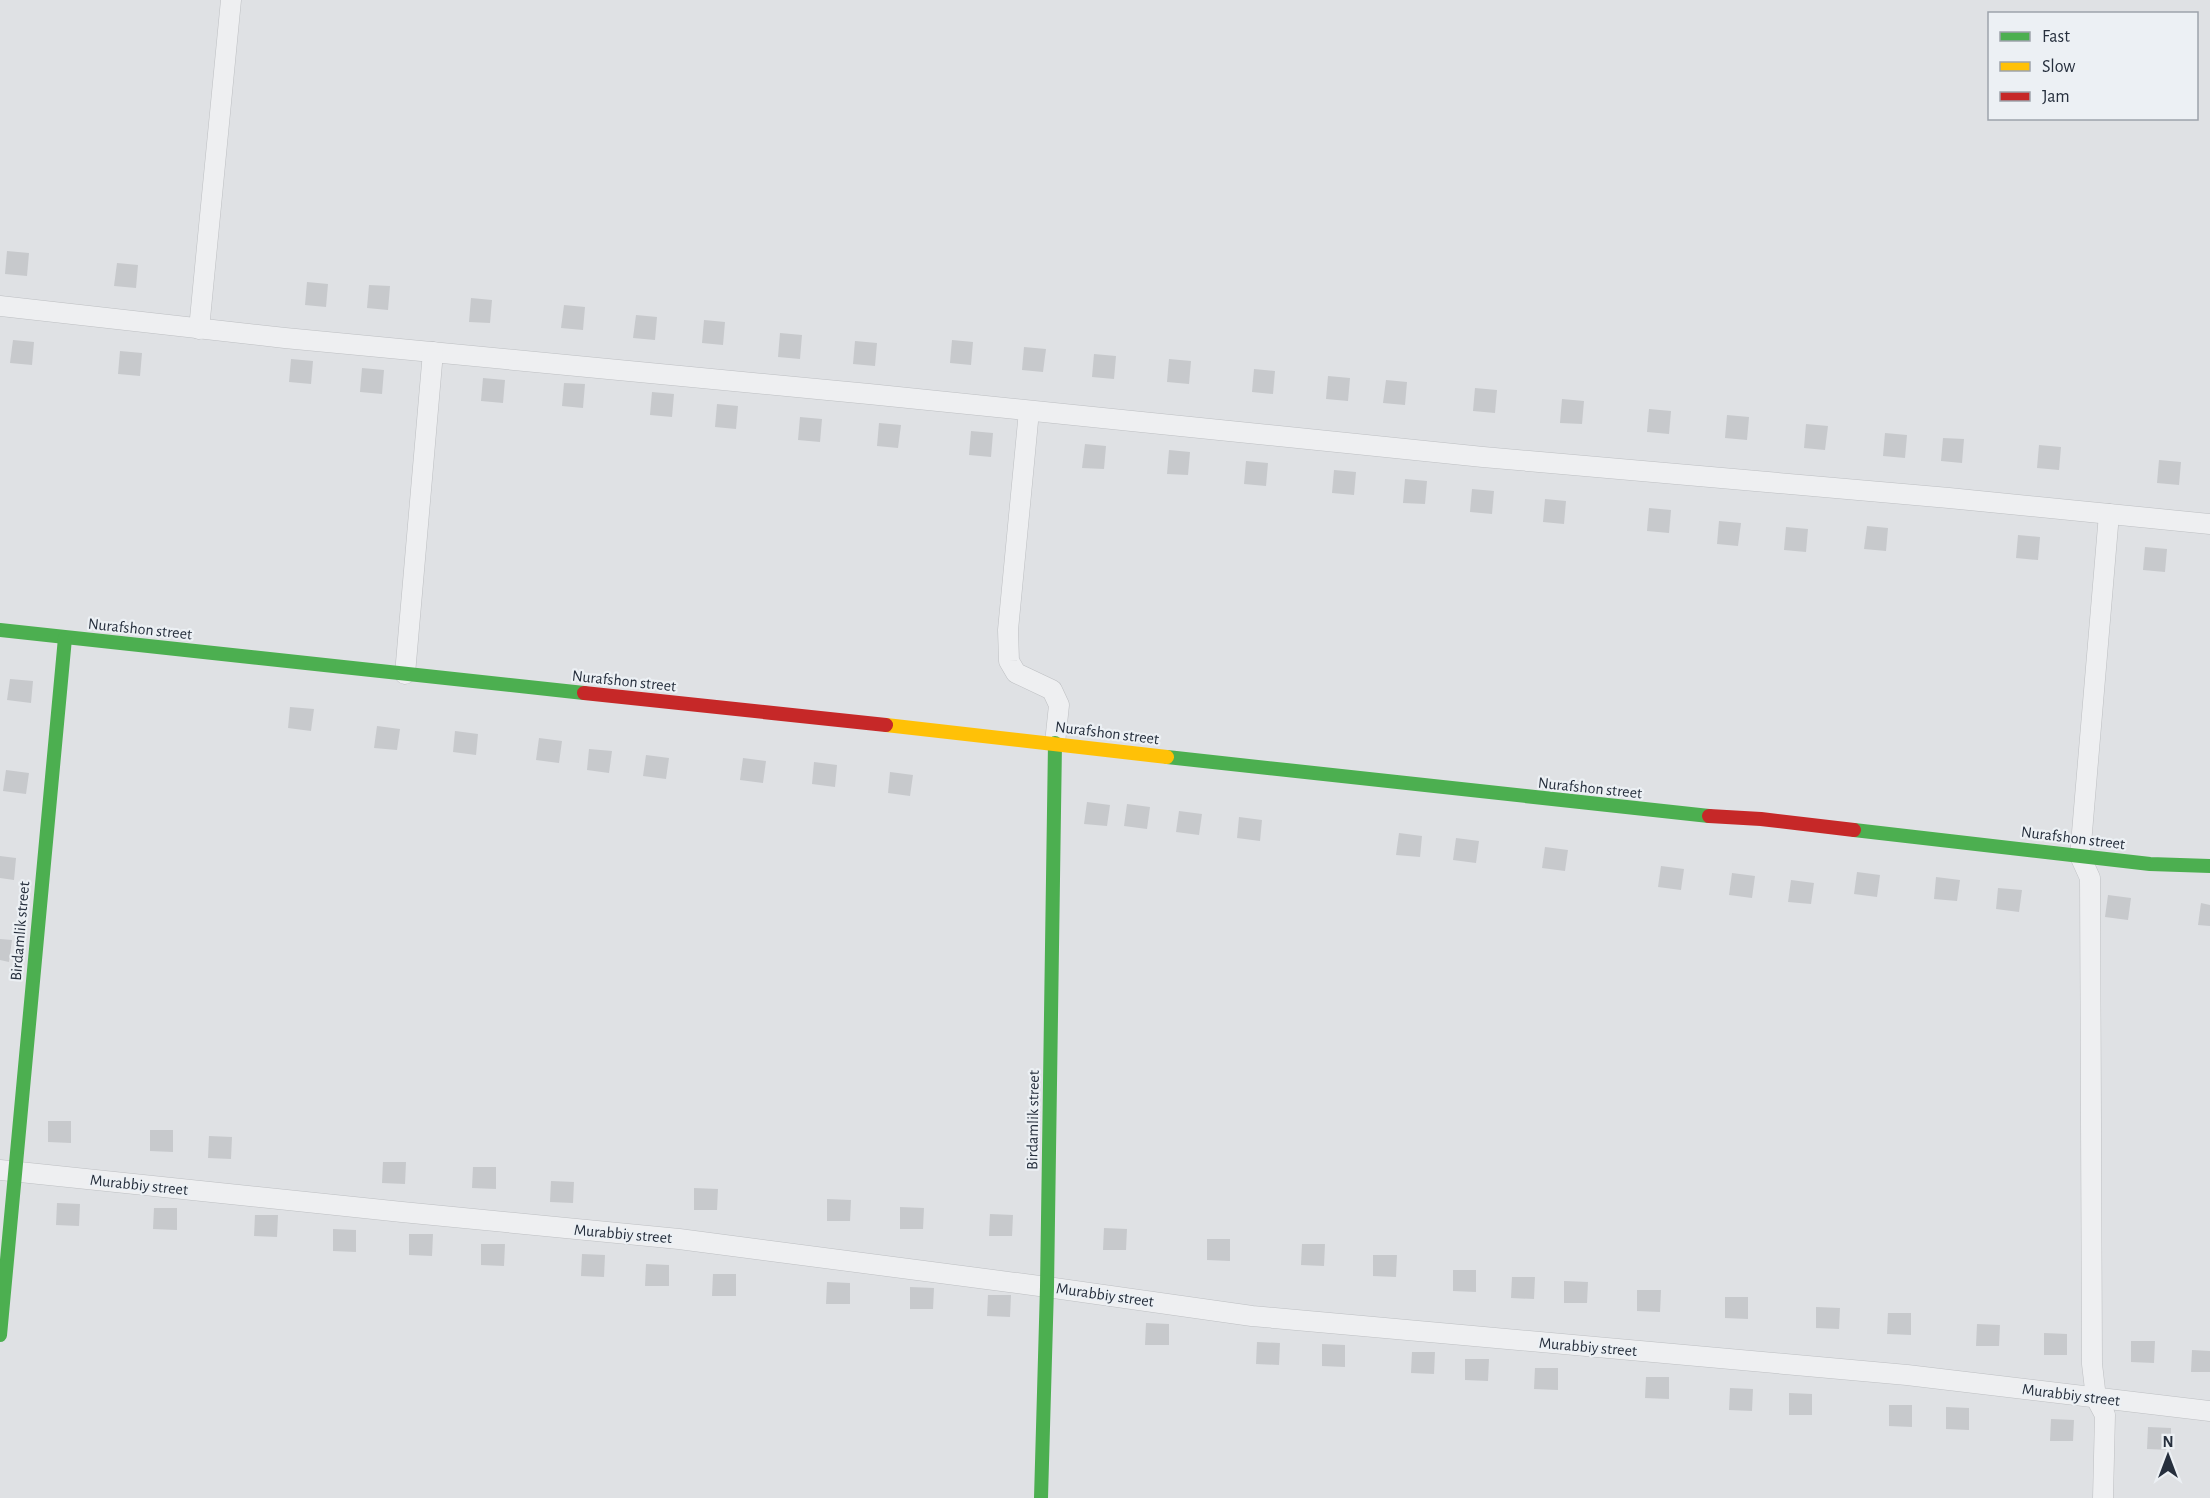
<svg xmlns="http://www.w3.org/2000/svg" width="2210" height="1498" viewBox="0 0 2210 1498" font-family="'Alegreya Sans',sans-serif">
<rect width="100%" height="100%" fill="#dfe1e4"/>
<g fill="#c7c9cc">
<polygon points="7,251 29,253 27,276 5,274"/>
<polygon points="117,263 138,265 136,288 114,286"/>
<polygon points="307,282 328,284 326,307 305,305"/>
<polygon points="369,285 390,286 388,310 367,308"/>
<polygon points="471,298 492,300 490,323 469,322"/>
<polygon points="564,305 585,307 583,330 561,328"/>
<polygon points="636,315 657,317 655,340 633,338"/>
<polygon points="704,320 725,322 723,345 702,343"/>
<polygon points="780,333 802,335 800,359 778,357"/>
<polygon points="13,340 34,342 32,365 10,363"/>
<polygon points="952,340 973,342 971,365 950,363"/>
<polygon points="855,341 877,343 875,366 853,364"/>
<polygon points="1024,347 1046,349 1043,372 1022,370"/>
<polygon points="120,351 142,353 140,376 118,374"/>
<polygon points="1094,354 1116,356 1114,379 1092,377"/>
<polygon points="291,359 313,361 311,384 289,382"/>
<polygon points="1169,359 1191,361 1189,384 1167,382"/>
<polygon points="362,368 384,370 382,394 360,392"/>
<polygon points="1254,369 1275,371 1273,394 1252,392"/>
<polygon points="1328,376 1350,378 1348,401 1326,399"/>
<polygon points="483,378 505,380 503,403 481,401"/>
<polygon points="1386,380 1407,382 1405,405 1383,403"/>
<polygon points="564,383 585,384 583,408 562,406"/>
<polygon points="1475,388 1497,390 1495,413 1473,411"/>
<polygon points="652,392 674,394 672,417 650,415"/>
<polygon points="1562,399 1584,401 1582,424 1560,423"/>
<polygon points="717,404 738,406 736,429 715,427"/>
<polygon points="1649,409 1671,411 1669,434 1647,432"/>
<polygon points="1727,415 1749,417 1747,440 1725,438"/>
<polygon points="800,417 822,419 820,442 798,440"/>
<polygon points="879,423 901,425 898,448 877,446"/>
<polygon points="1806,424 1828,426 1825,450 1804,448"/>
<polygon points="971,431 993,433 991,457 969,455"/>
<polygon points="1885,433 1907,435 1905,458 1883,456"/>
<polygon points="1943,438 1964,439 1962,463 1941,461"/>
<polygon points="1085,444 1106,446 1104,469 1082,468"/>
<polygon points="2039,445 2061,447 2059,470 2037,468"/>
<polygon points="1169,450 1190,452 1188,475 1167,474"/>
<polygon points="2159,460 2181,462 2179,485 2157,483"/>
<polygon points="1246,461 1268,463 1266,486 1244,484"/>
<polygon points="1334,470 1356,472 1354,495 1332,493"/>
<polygon points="1405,479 1427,481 1425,504 1403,503"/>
<polygon points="1472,489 1494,491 1492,514 1470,512"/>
<polygon points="1545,499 1566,501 1564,524 1543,522"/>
<polygon points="1649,508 1671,510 1669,533 1647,531"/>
<polygon points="1719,521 1741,523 1738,546 1717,544"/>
<polygon points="1867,526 1888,528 1886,551 1864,549"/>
<polygon points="1786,527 1808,529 1806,552 1784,550"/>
<polygon points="2018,535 2040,537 2038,560 2016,558"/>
<polygon points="2145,547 2167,549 2165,572 2143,570"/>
<polygon points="10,679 33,681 31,703 7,700"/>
<polygon points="290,707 314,709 311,731 288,728"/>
<polygon points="377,726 400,729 397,750 374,748"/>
<polygon points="455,731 478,734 476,755 453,752"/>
<polygon points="539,738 562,741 559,763 536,760"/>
<polygon points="589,749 612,751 609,773 587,770"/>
<polygon points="646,755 669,758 666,779 643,776"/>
<polygon points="743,758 766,761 763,783 740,780"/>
<polygon points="814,762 837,765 835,787 812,784"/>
<polygon points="6,770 29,773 26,794 3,791"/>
<polygon points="890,772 913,775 910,796 888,793"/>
<polygon points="1087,802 1110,805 1107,826 1084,824"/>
<polygon points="1127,804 1150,807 1147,829 1124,826"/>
<polygon points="1179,811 1202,814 1199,835 1176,832"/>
<polygon points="1239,817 1262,820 1260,841 1237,838"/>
<polygon points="1399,833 1422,836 1420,857 1396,855"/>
<polygon points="1456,838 1479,841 1476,863 1453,860"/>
<polygon points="1545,847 1568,850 1565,871 1542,868"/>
<polygon points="0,856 16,858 14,880 0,878"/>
<polygon points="1661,866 1684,869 1681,890 1658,887"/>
<polygon points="1857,872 1880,875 1877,897 1854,894"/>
<polygon points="1732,873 1755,876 1752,898 1729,895"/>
<polygon points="1936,877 1960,880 1957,901 1934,899"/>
<polygon points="1791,880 1814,883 1811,904 1788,902"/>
<polygon points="1998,888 2022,890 2019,912 1996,909"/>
<polygon points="2108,895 2131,898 2128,920 2105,917"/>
<polygon points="2201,903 2210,905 2210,926 2198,925"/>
<polygon points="0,939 12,940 9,962 0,960"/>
<polygon points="48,1121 71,1121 71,1143 48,1142"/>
<polygon points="150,1130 173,1130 173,1152 150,1151"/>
<polygon points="209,1136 232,1137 231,1159 208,1158"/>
<polygon points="383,1162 406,1162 405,1184 382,1183"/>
<polygon points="473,1167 496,1167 496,1189 472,1188"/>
<polygon points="551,1181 574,1182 573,1203 550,1202"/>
<polygon points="694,1188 718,1189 717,1210 694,1210"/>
<polygon points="827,1199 851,1200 850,1221 827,1221"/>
<polygon points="57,1203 80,1204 79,1226 56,1225"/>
<polygon points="900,1207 924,1208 923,1229 900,1229"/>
<polygon points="154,1208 177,1208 177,1230 153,1229"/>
<polygon points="990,1214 1013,1215 1012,1236 989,1236"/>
<polygon points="255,1215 278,1215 277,1237 254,1236"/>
<polygon points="1104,1228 1127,1229 1126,1250 1103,1250"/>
<polygon points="333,1229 356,1230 356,1252 333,1251"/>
<polygon points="409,1234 433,1234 432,1256 409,1255"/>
<polygon points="1207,1239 1230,1239 1230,1261 1207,1260"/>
<polygon points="481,1244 505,1244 504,1266 481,1265"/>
<polygon points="1302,1244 1325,1244 1324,1266 1301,1265"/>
<polygon points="582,1254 605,1255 604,1277 581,1276"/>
<polygon points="1373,1255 1397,1255 1396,1277 1373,1276"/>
<polygon points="646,1264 669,1265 669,1286 645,1286"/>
<polygon points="1453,1270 1476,1270 1476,1292 1453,1291"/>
<polygon points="713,1274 736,1274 736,1296 712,1296"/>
<polygon points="1512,1277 1535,1277 1534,1299 1511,1298"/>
<polygon points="1564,1281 1588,1282 1587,1303 1564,1303"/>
<polygon points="827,1282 850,1283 850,1304 826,1304"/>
<polygon points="910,1287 934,1288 933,1309 910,1309"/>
<polygon points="1637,1290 1661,1290 1660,1312 1637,1311"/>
<polygon points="988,1295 1011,1295 1010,1317 987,1316"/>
<polygon points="1725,1297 1748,1297 1748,1319 1725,1318"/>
<polygon points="1816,1307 1840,1308 1839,1329 1816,1328"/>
<polygon points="1888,1313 1911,1313 1911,1335 1887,1334"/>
<polygon points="1146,1323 1169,1324 1169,1345 1145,1345"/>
<polygon points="1977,1324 2000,1325 1999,1346 1976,1346"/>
<polygon points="2044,1333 2067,1334 2067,1355 2044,1355"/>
<polygon points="2131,1341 2155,1341 2154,1363 2131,1362"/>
<polygon points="1257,1342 1280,1343 1279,1365 1256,1364"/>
<polygon points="1322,1344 1345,1345 1345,1367 1322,1366"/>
<polygon points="2192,1350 2210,1351 2210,1372 2191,1372"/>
<polygon points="1412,1352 1435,1352 1434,1374 1411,1373"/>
<polygon points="1465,1359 1489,1359 1488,1381 1465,1380"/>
<polygon points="1535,1368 1558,1368 1558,1390 1534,1389"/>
<polygon points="1646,1377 1669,1377 1669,1399 1645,1398"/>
<polygon points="1730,1388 1753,1389 1752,1411 1729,1410"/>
<polygon points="1789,1393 1812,1394 1812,1415 1789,1415"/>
<polygon points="1889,1405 1912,1405 1912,1427 1889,1426"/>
<polygon points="1946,1407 1969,1408 1969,1430 1946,1429"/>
<polygon points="2051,1419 2074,1420 2073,1441 2050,1441"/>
<polygon points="2148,1427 2171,1428 2171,1450 2147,1449"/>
</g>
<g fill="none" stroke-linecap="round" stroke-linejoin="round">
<defs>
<g id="street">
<polyline points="0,306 285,338 869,394 1483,457 1949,498 2210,524"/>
<polyline points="199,329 231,0"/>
<polyline points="1029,411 1008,630 1009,661 1016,673 1052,690 1059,705 1055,743"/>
<polyline points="405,674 433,352"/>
<polyline points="0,1170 402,1212 679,1239 1047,1287 1252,1316 1907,1375 2210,1411"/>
<polyline points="2103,1498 2105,1415 2096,1398 2092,1364 2090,878 2080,856 2109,514"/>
</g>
</defs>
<use href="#street" stroke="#bdbfc2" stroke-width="21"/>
<use href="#street" stroke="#eeeff1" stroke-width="20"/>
<g stroke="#4caf50" stroke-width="14">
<polyline points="0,630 584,693"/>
<polyline points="1167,757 1709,816"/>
<polyline points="1854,830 2150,864 2210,866"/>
<polyline points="0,1335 65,638"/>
<polyline points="1041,1498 1047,1287 1055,743"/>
</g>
<polyline stroke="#ffc107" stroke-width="14" points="886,725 1167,757"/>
<g stroke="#c62828" stroke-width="14">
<polyline points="584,693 886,725"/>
<polyline points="1709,816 1761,819 1854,830"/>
</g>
</g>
<g text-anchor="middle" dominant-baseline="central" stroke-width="4.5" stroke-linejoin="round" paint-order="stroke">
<g font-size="16" fill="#262f3d" stroke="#ecf0f4">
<text transform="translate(140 629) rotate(6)">Nurafshon street</text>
<text transform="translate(624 681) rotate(6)">Nurafshon street</text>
<text transform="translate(1107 733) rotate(7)">Nurafshon street</text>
<text transform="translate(1590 788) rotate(6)">Nurafshon street</text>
<text transform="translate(2073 838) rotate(7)">Nurafshon street</text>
<text transform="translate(20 931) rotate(-85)">Birdamlik street</text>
<text transform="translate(1033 1120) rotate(-89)">Birdamlik street</text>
<text transform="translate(139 1185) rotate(6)">Murabbiy street</text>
<text transform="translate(623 1234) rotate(5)">Murabbiy street</text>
<text transform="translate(1105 1295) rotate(8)">Murabbiy street</text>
<text transform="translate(1588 1347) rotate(5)">Murabbiy street</text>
<text transform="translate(2071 1395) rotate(7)">Murabbiy street</text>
</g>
</g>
<rect x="1988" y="12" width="210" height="108" fill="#ecf0f4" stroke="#9da3ab" stroke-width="1.5"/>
<rect x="2000" y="32" width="30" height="9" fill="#4caf50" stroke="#9da3ab" stroke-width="1.5"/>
<text x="2042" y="42" font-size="18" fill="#262f3d">Fast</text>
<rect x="2000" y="62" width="30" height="9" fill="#ffc107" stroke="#9da3ab" stroke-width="1.5"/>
<text x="2042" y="72" font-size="18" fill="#262f3d">Slow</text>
<rect x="2000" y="92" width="30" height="9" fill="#c62828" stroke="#9da3ab" stroke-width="1.5"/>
<text x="2042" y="102" font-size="18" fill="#262f3d">Jam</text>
<g transform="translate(2168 1456)" stroke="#ecf0f4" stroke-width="4.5" paint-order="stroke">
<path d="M0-4.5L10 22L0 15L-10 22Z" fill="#262f3d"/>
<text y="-9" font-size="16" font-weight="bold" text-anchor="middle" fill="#262f3d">N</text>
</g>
</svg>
